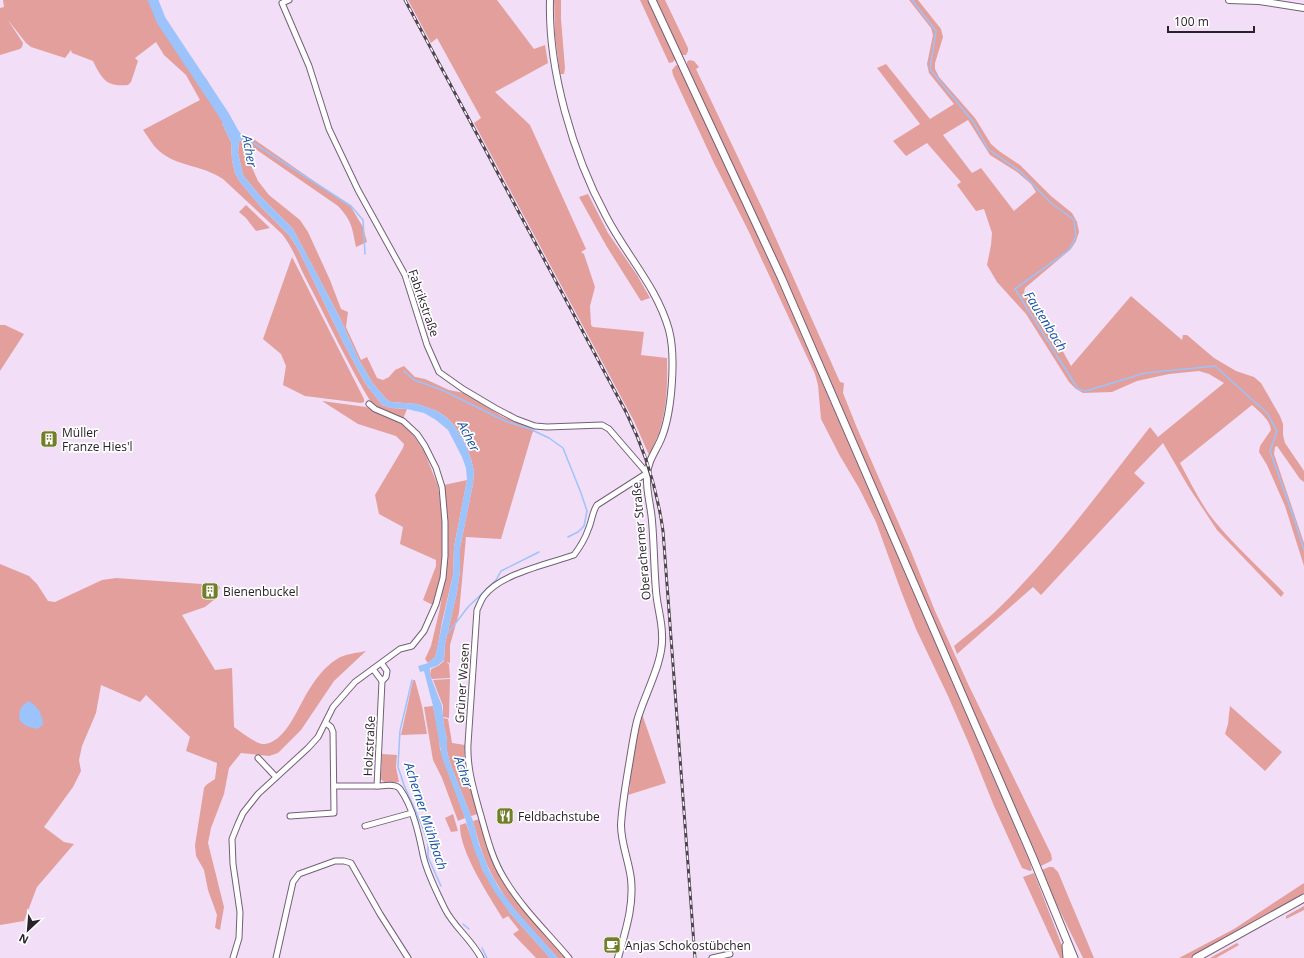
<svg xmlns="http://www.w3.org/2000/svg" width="1304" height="958" viewBox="0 0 1304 958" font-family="'Open Sans',sans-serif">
<rect width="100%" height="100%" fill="#f3def8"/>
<g fill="#e39f9b" fill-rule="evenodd">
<path d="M3,0H158L164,17L189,57L207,80L229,120L222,123L231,142L232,160L235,173L240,182L261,207L289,235L299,251L343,342L365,383L382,405L391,408L407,409L403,419L378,409L372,404C347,363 327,319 305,277C298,263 292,246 282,234L223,179C204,166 179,166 163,154C154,148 149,138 143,130L200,100L186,75L164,55L156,42L135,58L138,61L131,82L128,85C106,87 102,79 93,61L72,53L71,50L65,58L31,47L26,43L8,20L23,43L22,47L20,49L0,55V8L4,7Z"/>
<path d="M408,0H497L534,49L545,45L548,63L495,92L530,125L586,249L581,252L584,254L595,287L590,306L591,325L593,327L644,332L641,355L667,358C668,392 666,425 649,455L634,421L474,123L481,118L437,38L431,43Z"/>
<polygon points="554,0 561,0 561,19 565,68 564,74 560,74 555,35"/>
<polygon points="640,0 648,0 676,58 673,62 669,63"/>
<polygon points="656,0 665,0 688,48 688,51 686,55 682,55"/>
<path d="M909,0H918L941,29L943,37L935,63V69L939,77L975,118L991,144L999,151L1020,165L1051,196L1072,213L1077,222L1079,232L1076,241L1071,249L1025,288L1024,292L1051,330L1071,366L1131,296L1182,340L1183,335H1187L1214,358L1236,371L1254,377L1261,383L1280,416L1283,424V435L1285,443L1304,471V482L1300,479L1277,446L1275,447L1274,454L1304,543V566L1285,506L1267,465L1259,452L1260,446L1271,430C1270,420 1260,412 1252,405L1180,463C1189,480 1198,498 1209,514C1230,542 1259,567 1284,593L1281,597L1217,530L1188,486L1163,443L1134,473L1145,483L1041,595L1033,587L957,654L954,646C969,633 986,621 1000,607C1056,552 1102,488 1150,427L1158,437L1224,383L1209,374L1199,371L1169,374L1137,381L1112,392L1083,393L1076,389L1069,382L1026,314L997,282L987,265L991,245L992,233L984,209L976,211L957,185L961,182L927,143L906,156L893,141L920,124L877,68L886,64L930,119L954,104L929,73L927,64L933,35L931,28ZM968,120L990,155L1017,172L1031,184L1036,192L1014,211L981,168L972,173L943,135Z"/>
<polygon points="689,60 694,61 699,67 696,69 764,212 840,382 844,383 843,393 857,428 910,549 935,611 969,686 1051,854 1052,859 1051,861 1041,866 997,769 789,286 687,65 687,62"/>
<polygon points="676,65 679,66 781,287 1030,862 1032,870 1030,871 1022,868 994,806 969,744 948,696 916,629 901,591 876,522 859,488 840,456 821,419 818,385 815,374 748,230 714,163 673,75 672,70"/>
<path d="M244,137L255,140L351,207L363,227L367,242L356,247C352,227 352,221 338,206L251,146L245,148V152L258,181L269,195L300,220L308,232L330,280L341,309L348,312L346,327L361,360L367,357L377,378L383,380L389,377L395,370L404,366L415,377L425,379L449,390L464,393L503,417L526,425L534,430L532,434L501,539L466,537L459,613L450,645V663L446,662L449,664L450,678L432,679L430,675L431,669L438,666L444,661L445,644L457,592L460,571V548L473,484L474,471L471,459L465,443L454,425L446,417L437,411L417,404L391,402L386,399L372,382L358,358L340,318L293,229L261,197L243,175L238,153L239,142Z"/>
<polygon points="588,194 608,233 637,275 650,298 641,301 607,247 579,197"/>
<polygon points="246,205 270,228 256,231 246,218 239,212"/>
<polygon points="292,257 364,399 364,402 361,403 305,396 283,385 286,366 281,354 263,339"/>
<polygon points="0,325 5,325 24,334 0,371"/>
<polygon points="322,401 366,407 401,422 414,436 424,451 438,486 443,524 442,557 441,574 433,605 423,600 436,566 436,560 400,544 403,527 379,514 375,495 403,448 404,444 396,436 358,424"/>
<polygon points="467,480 454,547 453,575 442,622 437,650 435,657 428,663 425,659 431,646 440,608 446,567 448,526 444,485"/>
<path d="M0,564L29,576L37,584L48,601L55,602L102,580L116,578L216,585L220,587L215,599L205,607L182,615L215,670L232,668L234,727C241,732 257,745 265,744C285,742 298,708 307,693C314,681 324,667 337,659C344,654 357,653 366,651L334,681L301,730L278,753L269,756L241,753L229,768L224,794L211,828L208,843L224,907L220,930L215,928L217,915L208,890L204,870L196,856L195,845L204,788L206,785L215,779L217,763L186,751L190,737L146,695L140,702L101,685L96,713L82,746L79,760L81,771L73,787L44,827L64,842L74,844L37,887L24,921L0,925Z"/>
<polygon points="450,679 449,718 443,717 443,706 433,680"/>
<polygon points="413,680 415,680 422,706 427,734 401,735"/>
<polygon points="433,706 439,737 440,749 465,818 458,821 442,778 433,760 424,707"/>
<polygon points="1230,706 1282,752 1265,771 1225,734 1228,724"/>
<path d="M642,714L666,783L628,795C632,784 629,783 630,774C632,753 636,733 642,714Z"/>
<polygon points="443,718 448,719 452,743 465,745 464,765 478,814 471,816 450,763 447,751 447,739 444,726"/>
<path d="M382,754L397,755L396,767L399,782C393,782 384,785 381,779Z"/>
<polygon points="453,814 458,831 451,832 445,818"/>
<path d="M480,819L492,858L508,890L565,958H558C538,935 514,913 499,887C486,867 479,844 473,821Z"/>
<path d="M466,823L483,871L510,913L550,958H536L513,934L519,930L508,916L503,919C489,896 459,851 460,825Z"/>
<polygon points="1049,867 1053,867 1058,872 1094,958 1083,958 1055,901 1042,870"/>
<polygon points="1034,873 1064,951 1066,958 1060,958 1023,877"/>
<polygon points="1304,883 1304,895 1190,958 1179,958 1234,929"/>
<polygon points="1304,906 1304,910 1286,919 1286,916"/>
<polygon points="1237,943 1239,945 1216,958 1210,958"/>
</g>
<g fill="#9cc3fb">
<polygon points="229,120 244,137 239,142 238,153 243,175 261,197 293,229 340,318 358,358 372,382 386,399 391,402 417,404 437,411 446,417 454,425 465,443 471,459 474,471 473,484 460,548 460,571 457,592 445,644 444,660 437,666 430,668 430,675 442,706 444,726 447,739 447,751 450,763 473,821 479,844 489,870 499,888 513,907 558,958 550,958 510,913 494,891 483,871 474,849 465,818 442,758 433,706 424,671 420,672 418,666 428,663 435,657 453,575 454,547 467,480 466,468 462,457 448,430 436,420 424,413 407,409 391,408 382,405 365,383 343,342 299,251 289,235 261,207 240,182 235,173 232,160 231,142 222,123"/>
<path d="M29,701C39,708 42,713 43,725L37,729L26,726L20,721C18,711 20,706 29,701Z"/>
</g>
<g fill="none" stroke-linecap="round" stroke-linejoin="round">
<g stroke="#9cc3fb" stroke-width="1.5">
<polyline points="912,0 936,31 930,69 974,123 988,149 1021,172 1050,202 1074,220 1076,236 1069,250 1015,289 1078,389 1086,391 1145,373 1215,366 1267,413 1277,431 1270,451 1294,518 1304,550"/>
<polyline points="241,138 246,141 252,142 351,206 363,220 365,254"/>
<polyline points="404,371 414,380 442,390 507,422 528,428 549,438 563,448 581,493 587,511 584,526 578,532 568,537"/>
<polyline points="448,633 468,607 496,580 501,571 539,552"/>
<polyline points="412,680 400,731 398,767 404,785 423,828 428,843 428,857 441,886"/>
<polyline points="463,924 469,929"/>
<polyline points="482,948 487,958"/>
</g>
<polyline stroke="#9cc3fb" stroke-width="10" points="153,0 161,20 224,115 234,133"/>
<defs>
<g id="minor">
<path d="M289,0L282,3L309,66L329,129L358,190L405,275L427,345L439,372L463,389L495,408L516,419L535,426L547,427L602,425L609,429L647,473L597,505C592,512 592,522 588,530C585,539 580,547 574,555C548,564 500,574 484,596C481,600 479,606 477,610L468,744C467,767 473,787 479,809C486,833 491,857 504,878C521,907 547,932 569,958"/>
<path d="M382,664L387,671L386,677L382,681L377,786C384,786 396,783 400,789C413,807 419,835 423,855C426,870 438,895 445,909C454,927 472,940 481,958"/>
<polyline points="373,669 382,681"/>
<polyline points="258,758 276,777"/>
<polyline points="334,786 377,786"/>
<polyline points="290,816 334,813 333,732 331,727 326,723"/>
<polyline points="365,826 412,813"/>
<polyline points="233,958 239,938 240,912 233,864 232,839 238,824 243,813 258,794 308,748 318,737 333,707 355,682 400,649 412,646 424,631 436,604 443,578 445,556 445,522 442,487 436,468 425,446 417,434 403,421 375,409 369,404"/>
<polyline points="276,958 293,882 299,874 335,861 344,861 351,863 380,914 408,958"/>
<polyline points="712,958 730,954"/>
</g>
<g id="tertiary">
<path d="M550,0C548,70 573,155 606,216C626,255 657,287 669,330C676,357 672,413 661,439C656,451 647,462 647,476C646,491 651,506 652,521C654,544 654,567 656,591C657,606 662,620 662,635C664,662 644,695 637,721C633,738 631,754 628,771C625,789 622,807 621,825C621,844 629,861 631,879C634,907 625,932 618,958"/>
<polyline points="1229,0 1259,1 1304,8"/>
</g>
<g id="secondary">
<polyline points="652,0 781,277 1033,858 1074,958"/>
<polyline points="1066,946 1067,958"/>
<polyline points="1196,958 1304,898"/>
</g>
</defs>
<use href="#minor" stroke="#736077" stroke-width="7"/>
<use href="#tertiary" stroke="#736077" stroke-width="8"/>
<use href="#secondary" stroke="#736077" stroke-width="9"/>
<use href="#minor" stroke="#fff" stroke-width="5"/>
<use href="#tertiary" stroke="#fff" stroke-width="6"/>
<use href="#secondary" stroke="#fff" stroke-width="7"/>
<defs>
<path id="rail" d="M405,0L626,412C645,450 657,488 663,531L695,958"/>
</defs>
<use href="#rail" stroke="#4f4450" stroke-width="3"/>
<use href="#rail" stroke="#fff" stroke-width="1.5" stroke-dasharray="4.5" stroke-linecap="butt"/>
</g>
<defs>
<symbol id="building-square" viewBox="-11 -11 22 22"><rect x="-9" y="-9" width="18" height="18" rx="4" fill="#737e2a" stroke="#fff"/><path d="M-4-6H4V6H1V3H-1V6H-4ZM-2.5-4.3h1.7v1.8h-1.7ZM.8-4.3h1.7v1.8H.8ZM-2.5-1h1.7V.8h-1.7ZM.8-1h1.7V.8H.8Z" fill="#fff"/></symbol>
<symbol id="restaurant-square" viewBox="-11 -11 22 22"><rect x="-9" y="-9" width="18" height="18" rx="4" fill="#737e2a" stroke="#fff"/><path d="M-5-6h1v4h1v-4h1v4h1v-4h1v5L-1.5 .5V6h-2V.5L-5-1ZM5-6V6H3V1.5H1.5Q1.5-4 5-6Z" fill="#fff"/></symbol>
<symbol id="cafe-square" viewBox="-11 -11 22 22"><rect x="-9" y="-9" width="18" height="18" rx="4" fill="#737e2a" stroke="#fff"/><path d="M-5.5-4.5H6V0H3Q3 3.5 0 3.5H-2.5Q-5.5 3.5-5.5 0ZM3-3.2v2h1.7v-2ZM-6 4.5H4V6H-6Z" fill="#fff"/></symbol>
</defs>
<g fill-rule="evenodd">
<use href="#building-square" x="39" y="429" width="20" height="20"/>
<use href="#building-square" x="200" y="581" width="20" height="20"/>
<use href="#restaurant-square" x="495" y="806" width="20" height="20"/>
<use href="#cafe-square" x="602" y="935" width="20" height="20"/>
</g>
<g text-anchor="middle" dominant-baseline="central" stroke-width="3.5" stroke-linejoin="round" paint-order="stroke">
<g font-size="12" fill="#2a222b" stroke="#fff">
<text transform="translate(424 303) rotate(71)">Fabrikstraße</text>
<text transform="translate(641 541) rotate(-95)">Oberacherner Straße</text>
<text transform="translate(462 683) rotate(-86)">Grüner Wasen</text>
<text transform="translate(369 746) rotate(-87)">Holzstraße</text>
</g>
<g font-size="12" fill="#2a222b" stroke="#fff" text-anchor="start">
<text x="62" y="432">Müller<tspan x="62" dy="14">Franze Hies'l</tspan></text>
<text x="223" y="591">Bienenbuckel</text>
<text x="518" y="816">Feldbachstube</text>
<text x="625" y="945">Anjas Schokostübchen</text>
</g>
<g font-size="13" font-style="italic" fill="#1853a4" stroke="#fff">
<text transform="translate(250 151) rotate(80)">Acher</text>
<text transform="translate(1046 321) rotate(58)">Fautenbach</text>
<text transform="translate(469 436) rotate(63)">Acher</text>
<text transform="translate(464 772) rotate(71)">Acher</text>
<text transform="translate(426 816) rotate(72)">Acherner Mühlbach</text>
</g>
</g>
<g transform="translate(28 930) rotate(206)" stroke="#ffffff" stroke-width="3" paint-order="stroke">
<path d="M0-3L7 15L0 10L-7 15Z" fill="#2a222b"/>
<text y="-6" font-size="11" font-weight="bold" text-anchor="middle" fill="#2a222b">N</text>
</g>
<path d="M1168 26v6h86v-6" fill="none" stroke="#2a222b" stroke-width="2"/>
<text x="1174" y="26" font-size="12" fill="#2a222b" stroke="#ffffff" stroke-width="3" paint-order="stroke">100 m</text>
</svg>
